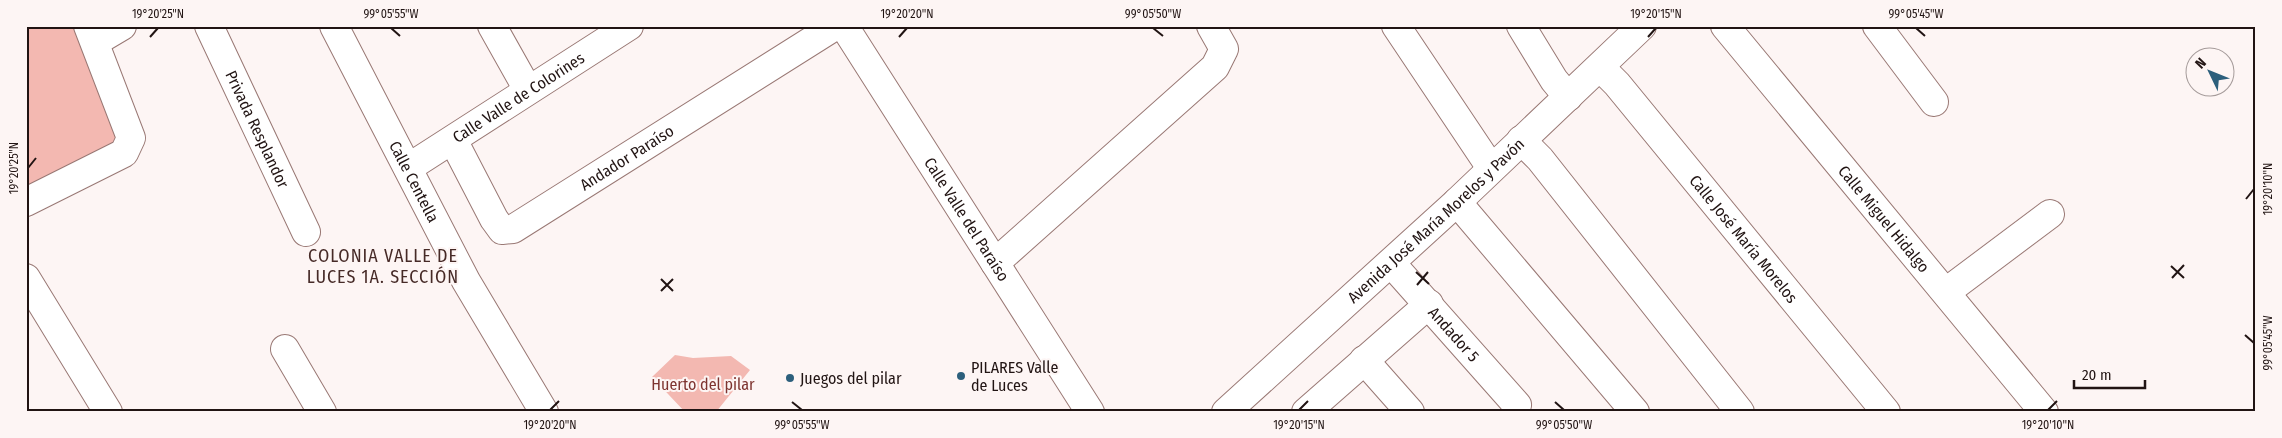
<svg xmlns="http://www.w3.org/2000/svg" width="2282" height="438" viewBox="0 0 2282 438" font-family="'Fira Sans Condensed',sans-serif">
<rect width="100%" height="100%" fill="#fdf5f4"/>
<g fill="#f3b8b1">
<polygon points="26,26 75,26 123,138 26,192"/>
<polygon points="675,355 693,358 731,356 750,370 716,412 685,412 652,377"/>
</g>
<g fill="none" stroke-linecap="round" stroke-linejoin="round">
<defs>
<g id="minor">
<path id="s1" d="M209,26L306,232"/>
<path id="s2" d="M334,26L466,281L544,412"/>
<polyline points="492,26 528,90"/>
<path id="s3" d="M844,26L1090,412"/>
<polyline points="1396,26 1491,168"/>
<polyline points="1521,26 1554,80 1568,97"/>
<path id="s4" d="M1725,26L2044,412"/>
<polyline points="1877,26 1934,102"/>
<polyline points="95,42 122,26"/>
<path id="s5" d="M1600,67L1617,84L1886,412"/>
<path id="s6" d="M453,140L494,219L502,230L513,229L835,26"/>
<polyline points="1521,140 1540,159 1740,412"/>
<path id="s7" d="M408,168L629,26"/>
<polyline points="26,202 124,153 131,138 88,26"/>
<polyline points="1457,202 1635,412"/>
<polyline points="995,263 1215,67 1224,49 1211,26"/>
<path id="s8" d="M1391,263L1517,405L1515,412"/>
<polyline points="26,278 108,412"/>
<polyline points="1946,292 2050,214"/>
<polyline points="285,349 322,412"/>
<polyline points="1364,360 1410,412"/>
<path id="s9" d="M1226,412L1457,202L1642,26"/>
<polyline points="1306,412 1429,304"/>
</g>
</defs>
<use href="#minor" stroke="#997874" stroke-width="30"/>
<use href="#minor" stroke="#fff" stroke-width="28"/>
</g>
<path fill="none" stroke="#211413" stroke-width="2" d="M391,28L400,36M1153,28L1163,36M1916,28L1925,36M150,37L158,28M899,37L907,28M1648,37L1656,28M28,168L36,158M2246,199L2254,189M2171,266L2184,278M1416,272L1429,284M2172,278L2184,265M661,279L673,291M1417,285L1428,272M661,291L673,279M2245,335L2254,343M792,402L802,410M1555,402L1564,410M550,410L559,401M1299,410L1308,401M2048,410L2057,401"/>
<g fill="#2c5f7c" stroke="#fdf5f4" stroke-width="2">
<circle cx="961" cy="376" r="5"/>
<circle cx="790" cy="378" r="5"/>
</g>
<g text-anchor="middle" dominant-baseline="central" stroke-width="4" stroke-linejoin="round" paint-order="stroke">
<g font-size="16" fill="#211413" stroke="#fdf5f4">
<text stroke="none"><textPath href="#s7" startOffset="131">Calle Valle de Colorines</textPath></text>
<text stroke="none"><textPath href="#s1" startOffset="114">Privada Resplandor</textPath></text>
<text stroke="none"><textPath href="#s6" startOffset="248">Andador Paraíso</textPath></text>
<text stroke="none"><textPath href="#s2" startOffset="175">Calle Centella</textPath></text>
<text stroke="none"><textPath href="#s3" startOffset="229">Calle Valle del Paraíso</textPath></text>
<text stroke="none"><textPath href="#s4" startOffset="250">Calle Miguel Hidalgo</textPath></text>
<text stroke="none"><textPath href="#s9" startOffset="284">Avenida José María Morelos y Pavón</textPath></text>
<text stroke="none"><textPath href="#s5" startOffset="224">Calle José María Morelos</textPath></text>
<text stroke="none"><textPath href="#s8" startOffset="95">Andador 5</textPath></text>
</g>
<g font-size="16" fill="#211413" stroke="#fdf5f4" text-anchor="start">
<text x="971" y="367">PILARES Valle<tspan x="971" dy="18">de Luces</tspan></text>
<text x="800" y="378">Juegos del pilar</text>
</g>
<g font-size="16" fill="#7e3430" stroke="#fdf5f4">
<text x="703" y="384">Huerto del pilar</text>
</g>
<g font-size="18" letter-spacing="1" fill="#462a27" stroke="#fdf5f4">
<text x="383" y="256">COLONIA VALLE DE<tspan x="383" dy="21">LUCES 1A. SECCIÓN</tspan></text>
</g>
</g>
<rect width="2282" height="438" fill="none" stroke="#fdf5f4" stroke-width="55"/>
<g transform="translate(2210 72) rotate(313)"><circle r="24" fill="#fdf5f4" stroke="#a59b9a"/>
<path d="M0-4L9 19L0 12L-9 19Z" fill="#2c5f7c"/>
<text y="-8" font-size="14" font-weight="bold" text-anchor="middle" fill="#211413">N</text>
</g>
<path d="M2074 380v8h71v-8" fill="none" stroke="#211413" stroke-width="2.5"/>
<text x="2082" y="380" font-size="15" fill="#211413" stroke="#fdf5f4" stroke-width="4" paint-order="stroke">20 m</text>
<rect x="28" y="28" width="2226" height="382" fill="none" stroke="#211413" stroke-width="2"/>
<g font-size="12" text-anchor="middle" fill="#211413">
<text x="158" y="18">19°20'25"N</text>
<text x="391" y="18">99°05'55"W</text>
<text x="907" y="18">19°20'20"N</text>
<text x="1153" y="18">99°05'50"W</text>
<text x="1656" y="18">19°20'15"N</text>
<text x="1916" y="18">99°05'45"W</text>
<text transform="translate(14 168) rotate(-90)" y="4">19°20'25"N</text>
<text transform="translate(2268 189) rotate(-90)" y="4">19°20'10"N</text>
<text transform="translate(2268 343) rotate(-90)" y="4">99°05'45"W</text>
<text x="550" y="429">19°20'20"N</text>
<text x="802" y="429">99°05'55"W</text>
<text x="1299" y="429">19°20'15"N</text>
<text x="1564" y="429">99°05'50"W</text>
<text x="2048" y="429">19°20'10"N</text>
</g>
</svg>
